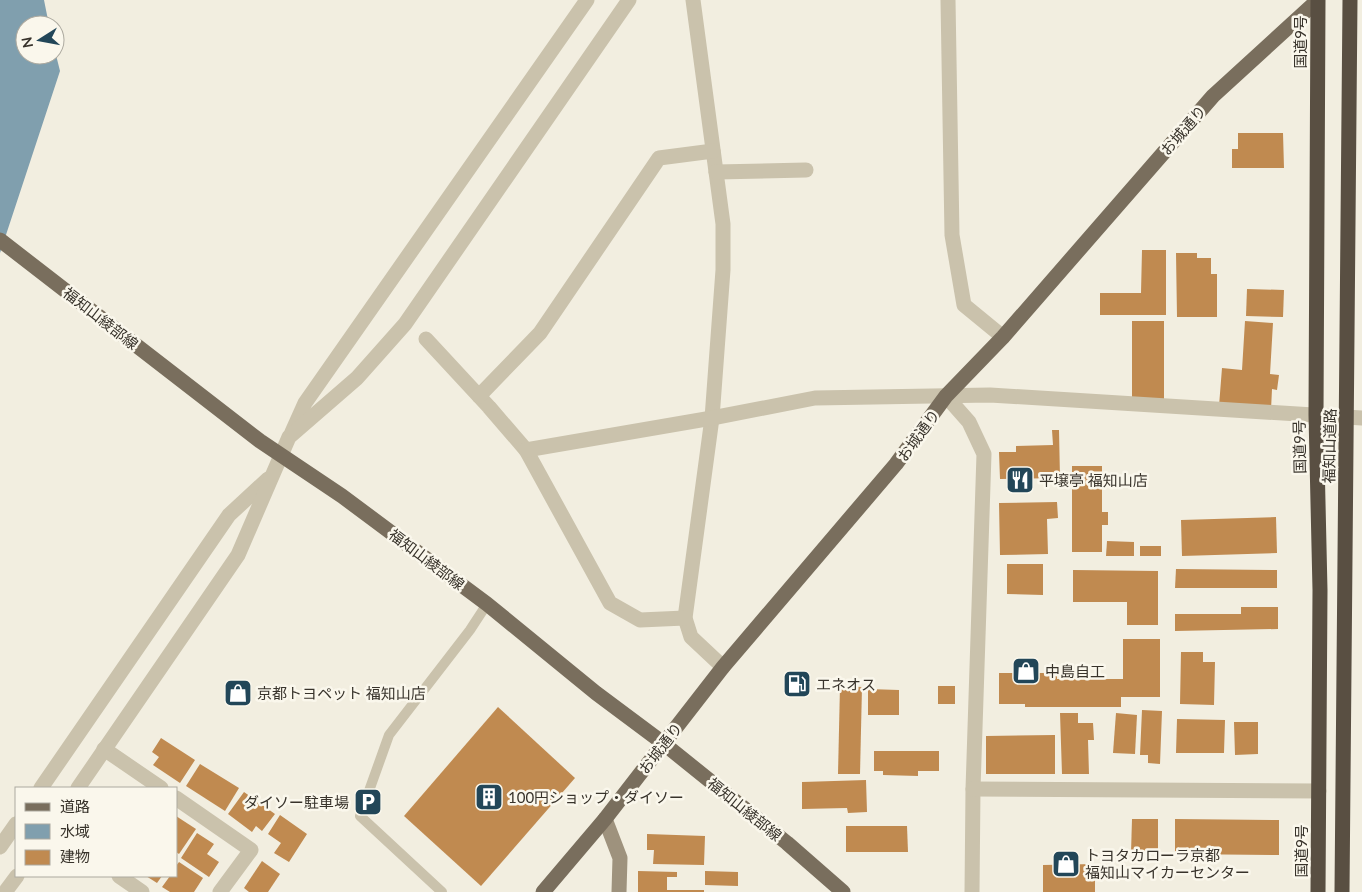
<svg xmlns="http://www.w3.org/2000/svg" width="1362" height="892" viewBox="0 0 1362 892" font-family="Lato,'Noto Sans JP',sans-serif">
<rect width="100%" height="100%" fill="#f2eee0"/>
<polygon fill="#809fae" points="0,0 44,0 49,25 25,25 25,55 55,55 55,51 60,71 0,253"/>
<g fill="#c08a50">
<polygon points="1238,133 1283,133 1284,168 1232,168 1232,149 1238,149"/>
<polygon points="1142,250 1166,250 1166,315 1100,315 1100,293 1141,293"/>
<polygon points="1176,253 1197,253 1197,258 1211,258 1211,274 1217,274 1217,317 1177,317"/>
<polygon points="1247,289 1284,290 1283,317 1246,316"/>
<rect x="1132" y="321" width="32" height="79"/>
<polygon points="1245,321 1273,323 1270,374 1279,375 1277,390 1272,389 1271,410 1219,406 1222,368 1242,370"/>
<polygon points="1052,430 1059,430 1060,478 1000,479 999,452 1016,452 1016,446 1053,445"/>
<polygon points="1072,466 1102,466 1102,512 1108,512 1108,525 1102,525 1102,552 1072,552"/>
<polygon points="1057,502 1058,518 1047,519 1048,554 1000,555 999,503"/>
<polygon points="1276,517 1277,553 1182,556 1181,520"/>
<polygon points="1107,541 1134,542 1134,556 1106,556"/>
<rect x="1140" y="546" width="21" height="10"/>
<polygon points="1007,564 1043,564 1043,595 1007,594"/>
<polygon points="1176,569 1277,570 1277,588 1175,588"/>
<polygon points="1073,570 1158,571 1158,625 1127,625 1127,602 1073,602"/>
<polygon points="1241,607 1278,607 1278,629 1175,631 1175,614 1241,614"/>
<polygon points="1123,639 1160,639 1160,697 1121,697 1121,707 1025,707 1025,704 999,704 999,673 1057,673 1057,679 1123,679"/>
<polygon points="1181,652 1203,652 1203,662 1215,662 1214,705 1180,704"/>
<polygon points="840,686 862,687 860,774 838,774"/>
<rect x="938" y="686" width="17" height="18"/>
<polygon points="868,689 899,690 899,715 868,715"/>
<polygon points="498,707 575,778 481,886 404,816"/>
<polygon points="1142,710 1162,711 1160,764 1148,763 1148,755 1140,755"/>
<polygon points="1060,713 1078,713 1078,723 1093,723 1094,740 1088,740 1089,774 1062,774"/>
<polygon points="1116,713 1137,715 1135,754 1113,753"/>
<polygon points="1177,719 1225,720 1224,753 1176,753"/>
<polygon points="1234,722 1258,722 1258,754 1235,755"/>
<polygon points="1055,735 1055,774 986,774 986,736"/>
<polygon points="161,738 195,760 180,783 153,765 159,757 152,752"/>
<polygon points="874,751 939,751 939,771 918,771 918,776 883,775 883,771 874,771"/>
<polygon points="200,764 239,788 225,811 186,786"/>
<polygon points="866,780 867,812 848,813 847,808 802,809 802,782"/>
<polygon points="244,792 275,814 262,831 256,826 252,832 228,814"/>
<polygon points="280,815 307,834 289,862 274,853 281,843 268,834"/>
<polygon points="176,816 196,829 179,854 176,852"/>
<polygon points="1132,819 1158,819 1158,853 1131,853"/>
<polygon points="1175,819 1279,820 1279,855 1175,854"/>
<polygon points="846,826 907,826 908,852 846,852"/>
<polygon points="197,833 214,844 207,854 219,862 209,877 181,858"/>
<polygon points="647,834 705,836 704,865 653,864 654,850 647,850"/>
<polygon points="262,861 280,874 268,892 249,892 244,888"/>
<polygon points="179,862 203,878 194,892 170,892 162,887 170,876 176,876 176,866"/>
<polygon points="1095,864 1095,892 1043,892 1043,865"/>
<polygon points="638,871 677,872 677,877 667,877 667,890 704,890 704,892 638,892"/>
<polygon points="705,871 738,872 738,886 705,885"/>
<polygon points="146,876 162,876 157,883"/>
</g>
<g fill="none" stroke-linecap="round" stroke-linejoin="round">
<polyline stroke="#cac2ac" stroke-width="10" points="442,892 360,816 389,735 470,630 487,604"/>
<g stroke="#cac2ac" stroke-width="15">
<polyline points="693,0 723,224 723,270 712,418 685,618 691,637 723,667"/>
<polyline points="948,0 952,235 964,305 1003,337"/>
<polyline points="716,172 806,170"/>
<polyline points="426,339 489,407 526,450 610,603 640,620 685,618"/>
<polyline points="479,396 540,333 659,158 713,151"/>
<polyline points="946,396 969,422 984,454 973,789 972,892"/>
<polyline points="292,432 305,403 587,0"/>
<polyline points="526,450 712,418 815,398 990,395 1362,418"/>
<polyline points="104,749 161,788"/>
<polyline points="41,788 229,515 268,479"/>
<polyline points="78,788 238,555 289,437 357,378 405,324 629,0"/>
<polyline points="973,789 1319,791"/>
<polyline points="176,798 251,850 220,892"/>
<polyline points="0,847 16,824"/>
<polyline points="119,876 142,892"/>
<polyline points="5,892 17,876"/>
</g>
<polyline stroke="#9e927d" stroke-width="15" points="605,819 620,858 619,892"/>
<g stroke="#796e5d" stroke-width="15">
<polyline points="0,240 260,441 342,496 487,604 596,693 663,743 787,843 843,892"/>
<polyline points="543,892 605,819 723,667 896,464 946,396 1003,337 1213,96 1317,1"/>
</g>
<polyline stroke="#594f42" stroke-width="15" points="1318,0 1316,415 1320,590 1318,892"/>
<polyline stroke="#594f42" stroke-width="15" points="1342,892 1350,0"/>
</g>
<defs>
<symbol id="restaurant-square" viewBox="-11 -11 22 22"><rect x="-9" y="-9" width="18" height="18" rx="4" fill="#224658" stroke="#faf7ec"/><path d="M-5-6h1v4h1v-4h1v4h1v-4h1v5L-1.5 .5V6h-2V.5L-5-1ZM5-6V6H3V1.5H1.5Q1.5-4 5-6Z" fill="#fff"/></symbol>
<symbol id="shop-square" viewBox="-11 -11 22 22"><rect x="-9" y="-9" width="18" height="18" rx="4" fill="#224658" stroke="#faf7ec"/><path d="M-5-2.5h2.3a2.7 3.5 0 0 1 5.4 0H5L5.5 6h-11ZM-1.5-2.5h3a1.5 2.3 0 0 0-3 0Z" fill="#fff"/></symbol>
<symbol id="fuel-square" viewBox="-11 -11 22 22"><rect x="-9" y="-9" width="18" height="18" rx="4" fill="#224658" stroke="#faf7ec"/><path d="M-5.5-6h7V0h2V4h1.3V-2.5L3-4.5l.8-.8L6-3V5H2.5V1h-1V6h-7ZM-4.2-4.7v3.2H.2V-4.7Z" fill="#fff"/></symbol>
<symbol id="building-square" viewBox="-11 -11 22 22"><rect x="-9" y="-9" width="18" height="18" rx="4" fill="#224658" stroke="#faf7ec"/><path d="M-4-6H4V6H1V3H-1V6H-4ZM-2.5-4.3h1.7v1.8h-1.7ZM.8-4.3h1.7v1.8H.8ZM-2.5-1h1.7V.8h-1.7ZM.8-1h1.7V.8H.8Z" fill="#fff"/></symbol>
<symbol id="parking-square" viewBox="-11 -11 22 22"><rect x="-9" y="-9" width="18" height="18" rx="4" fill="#224658" stroke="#faf7ec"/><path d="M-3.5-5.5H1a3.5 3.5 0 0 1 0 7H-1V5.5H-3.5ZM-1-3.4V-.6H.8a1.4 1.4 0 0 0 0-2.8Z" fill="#fff"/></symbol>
</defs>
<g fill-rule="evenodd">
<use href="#restaurant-square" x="1004" y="464" width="32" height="32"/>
<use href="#shop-square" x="1010" y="655" width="32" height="32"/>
<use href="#fuel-square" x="781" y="668" width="32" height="32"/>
<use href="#shop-square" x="222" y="677" width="32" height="32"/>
<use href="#building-square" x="473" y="781" width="32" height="32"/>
<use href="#parking-square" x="352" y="786" width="32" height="32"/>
<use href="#shop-square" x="1050" y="848" width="32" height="32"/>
</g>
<g text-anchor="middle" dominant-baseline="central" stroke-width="5" stroke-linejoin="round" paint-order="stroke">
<g font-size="15" fill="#38332b" stroke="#faf7ec">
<text transform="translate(1300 42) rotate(-90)">国道9号</text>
<text transform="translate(1183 130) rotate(-49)">お城通り</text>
<text transform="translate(101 318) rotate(38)">福知山綾部線</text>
<text transform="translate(918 435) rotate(-54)">お城通り</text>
<text transform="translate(1329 446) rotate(-89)">福知山道路</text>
<text transform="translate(1299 447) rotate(-91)">国道9号</text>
<text transform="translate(427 559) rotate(37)">福知山綾部線</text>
<text transform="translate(660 748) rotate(-52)">お城通り</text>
<text transform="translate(745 809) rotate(39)">福知山綾部線</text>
<text transform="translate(1301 851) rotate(-90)">国道9号</text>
</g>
<g font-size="15" fill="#38332b" stroke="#faf7ec" text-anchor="start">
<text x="1039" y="480">平壌亭 福知山店</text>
<text x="1045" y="671">中島自工</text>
<text x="816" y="684">エネオス</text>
<text x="257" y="693">京都トヨペット 福知山店</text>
<text x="508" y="797">100円ショップ・ダイソー</text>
<text x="349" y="802" text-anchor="end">ダイソー駐車場</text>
<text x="1085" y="855">トヨタカローラ京都<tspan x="1085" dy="17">福知山マイカーセンター</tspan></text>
</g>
</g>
<rect x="15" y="787" width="162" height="90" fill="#faf7ec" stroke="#aca99f"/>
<rect x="25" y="803" width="25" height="8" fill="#796e5d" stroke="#aca99f"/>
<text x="60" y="812" font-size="15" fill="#38332b">道路</text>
<rect x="25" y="824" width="25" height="15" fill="#809fae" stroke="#aca99f"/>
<text x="60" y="837" font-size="15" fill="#38332b">水域</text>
<rect x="25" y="850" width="25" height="15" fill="#c08a50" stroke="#aca99f"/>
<text x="60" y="862" font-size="15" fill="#38332b">建物</text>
<g transform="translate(40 40) rotate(259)"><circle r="24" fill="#faf7ec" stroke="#aca99f"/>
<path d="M0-4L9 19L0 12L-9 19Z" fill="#224658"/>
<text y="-8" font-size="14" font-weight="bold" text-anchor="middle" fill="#38332b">N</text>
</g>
</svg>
